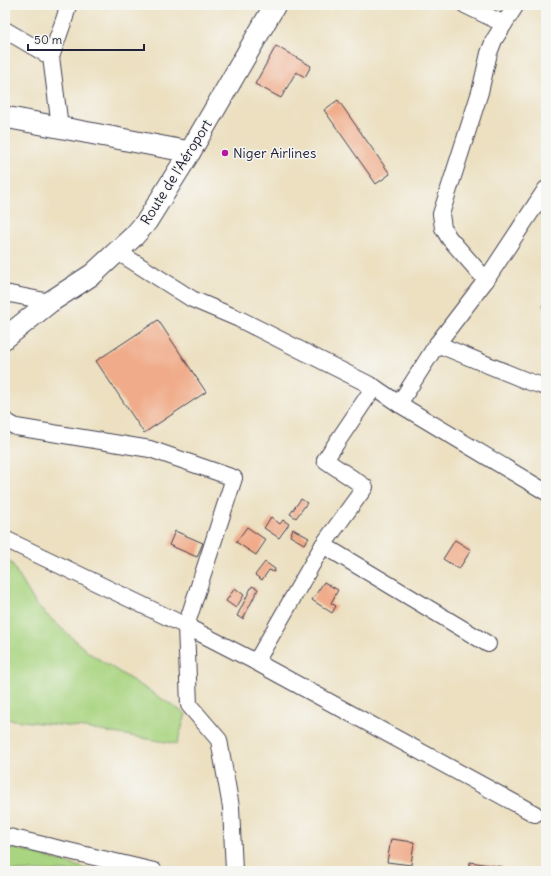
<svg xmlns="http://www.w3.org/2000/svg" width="551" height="876" viewBox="0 0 551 876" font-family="Delius,sans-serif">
<rect width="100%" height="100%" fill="#f6f6f2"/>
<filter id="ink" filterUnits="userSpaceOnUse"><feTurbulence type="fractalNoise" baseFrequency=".025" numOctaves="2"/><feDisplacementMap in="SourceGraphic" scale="8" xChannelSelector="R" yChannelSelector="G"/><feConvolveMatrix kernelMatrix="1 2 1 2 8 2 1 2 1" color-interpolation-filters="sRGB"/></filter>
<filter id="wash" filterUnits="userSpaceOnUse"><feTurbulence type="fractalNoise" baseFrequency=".012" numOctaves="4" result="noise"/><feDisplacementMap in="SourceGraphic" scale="16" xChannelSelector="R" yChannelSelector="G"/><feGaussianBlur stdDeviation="0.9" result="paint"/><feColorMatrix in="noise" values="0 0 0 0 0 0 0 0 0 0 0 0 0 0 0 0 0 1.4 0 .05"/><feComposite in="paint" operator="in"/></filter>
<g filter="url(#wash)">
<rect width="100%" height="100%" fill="#ece0c1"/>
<g fill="#a9d480" stroke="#667b5e">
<polygon points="5,558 10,561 37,606 89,653 186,714 177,744 84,728 5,719"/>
<polygon points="5,845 94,871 5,871"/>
</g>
<g id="blocks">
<g fill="#f0ac8a">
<polygon points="276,46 311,66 305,77 296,72 281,98 255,84"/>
<polygon points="338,100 390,174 376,184 324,110"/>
<polygon points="546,301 546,309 542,306"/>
<polygon points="158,320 206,392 144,433 96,361"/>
<polygon points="301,499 307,503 296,518 290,514"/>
<polygon points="271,517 280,524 283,520 289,524 279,538 264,528"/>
<polygon points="247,527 266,540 256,555 236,542"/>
<polygon points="293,529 309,538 304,544 290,536"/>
<polygon points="175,531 203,543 197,557 169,545"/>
<polygon points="455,540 471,550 459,569 443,559"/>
<polygon points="265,562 275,569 274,572 269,570 262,580 255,575"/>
<polygon points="324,582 338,590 331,603 336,606 332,613 312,600"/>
<polygon points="252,586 258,589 243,619 237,616"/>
<polygon points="235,588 244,595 236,608 226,601"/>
<polygon points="391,839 414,842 411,865 387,862"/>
<polygon points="470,862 503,867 502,871 469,871"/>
</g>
</g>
</g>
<g filter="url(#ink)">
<use href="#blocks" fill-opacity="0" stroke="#403e4f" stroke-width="1"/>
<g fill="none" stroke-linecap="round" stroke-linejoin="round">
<defs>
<g id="minor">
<polyline points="465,5 504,24"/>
<polyline points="5,30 51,57 60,127"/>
<polyline points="51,57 65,17 68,5"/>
<polyline points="118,252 192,299 239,319 374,387 399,404 546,492"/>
<polyline points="486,280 449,238 443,228 441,214 480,92 489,53 494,40 516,5"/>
<polyline points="5,293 50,302"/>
<polyline points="437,344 527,381 546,387"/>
<polyline points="399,404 437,344 486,280 546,189"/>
<polyline points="5,421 16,427 150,449 234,478 186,626 189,705 219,740 231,807 234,871"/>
<polyline points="5,539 186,626 256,662 535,814"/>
<polyline points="323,545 488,644"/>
<polyline points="256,662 323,545 365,487 325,460 374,387"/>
<polyline points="5,836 154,871"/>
</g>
<g id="tertiary">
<polyline points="5,117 190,152"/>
<polyline points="5,338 50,302 93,274 134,236 147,221 190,152 275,5"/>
</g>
</defs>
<use href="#minor" stroke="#403e4f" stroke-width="18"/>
<use href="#tertiary" stroke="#403e4f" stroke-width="23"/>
<use href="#minor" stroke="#fff" stroke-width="16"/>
<use href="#tertiary" stroke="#fff" stroke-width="21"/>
</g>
</g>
<circle fill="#b5179e" stroke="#f6f6f2" stroke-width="1.5" cx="225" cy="153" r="4"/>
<g text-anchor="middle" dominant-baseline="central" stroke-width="3" stroke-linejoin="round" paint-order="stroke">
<g font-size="14" fill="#22223b" stroke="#f6f6f2" text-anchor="start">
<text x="233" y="153">Niger Airlines</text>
</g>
<g font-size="14" fill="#22223b" stroke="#f6f6f2">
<text transform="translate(176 172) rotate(-58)">Route de l'Aéroport</text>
</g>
</g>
<rect width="551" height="876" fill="none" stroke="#f6f6f2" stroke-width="20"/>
<path d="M28 44v6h116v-6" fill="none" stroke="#22223b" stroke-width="2"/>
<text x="34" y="44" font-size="12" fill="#22223b" stroke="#f6f6f2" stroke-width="3" paint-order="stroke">50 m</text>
</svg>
